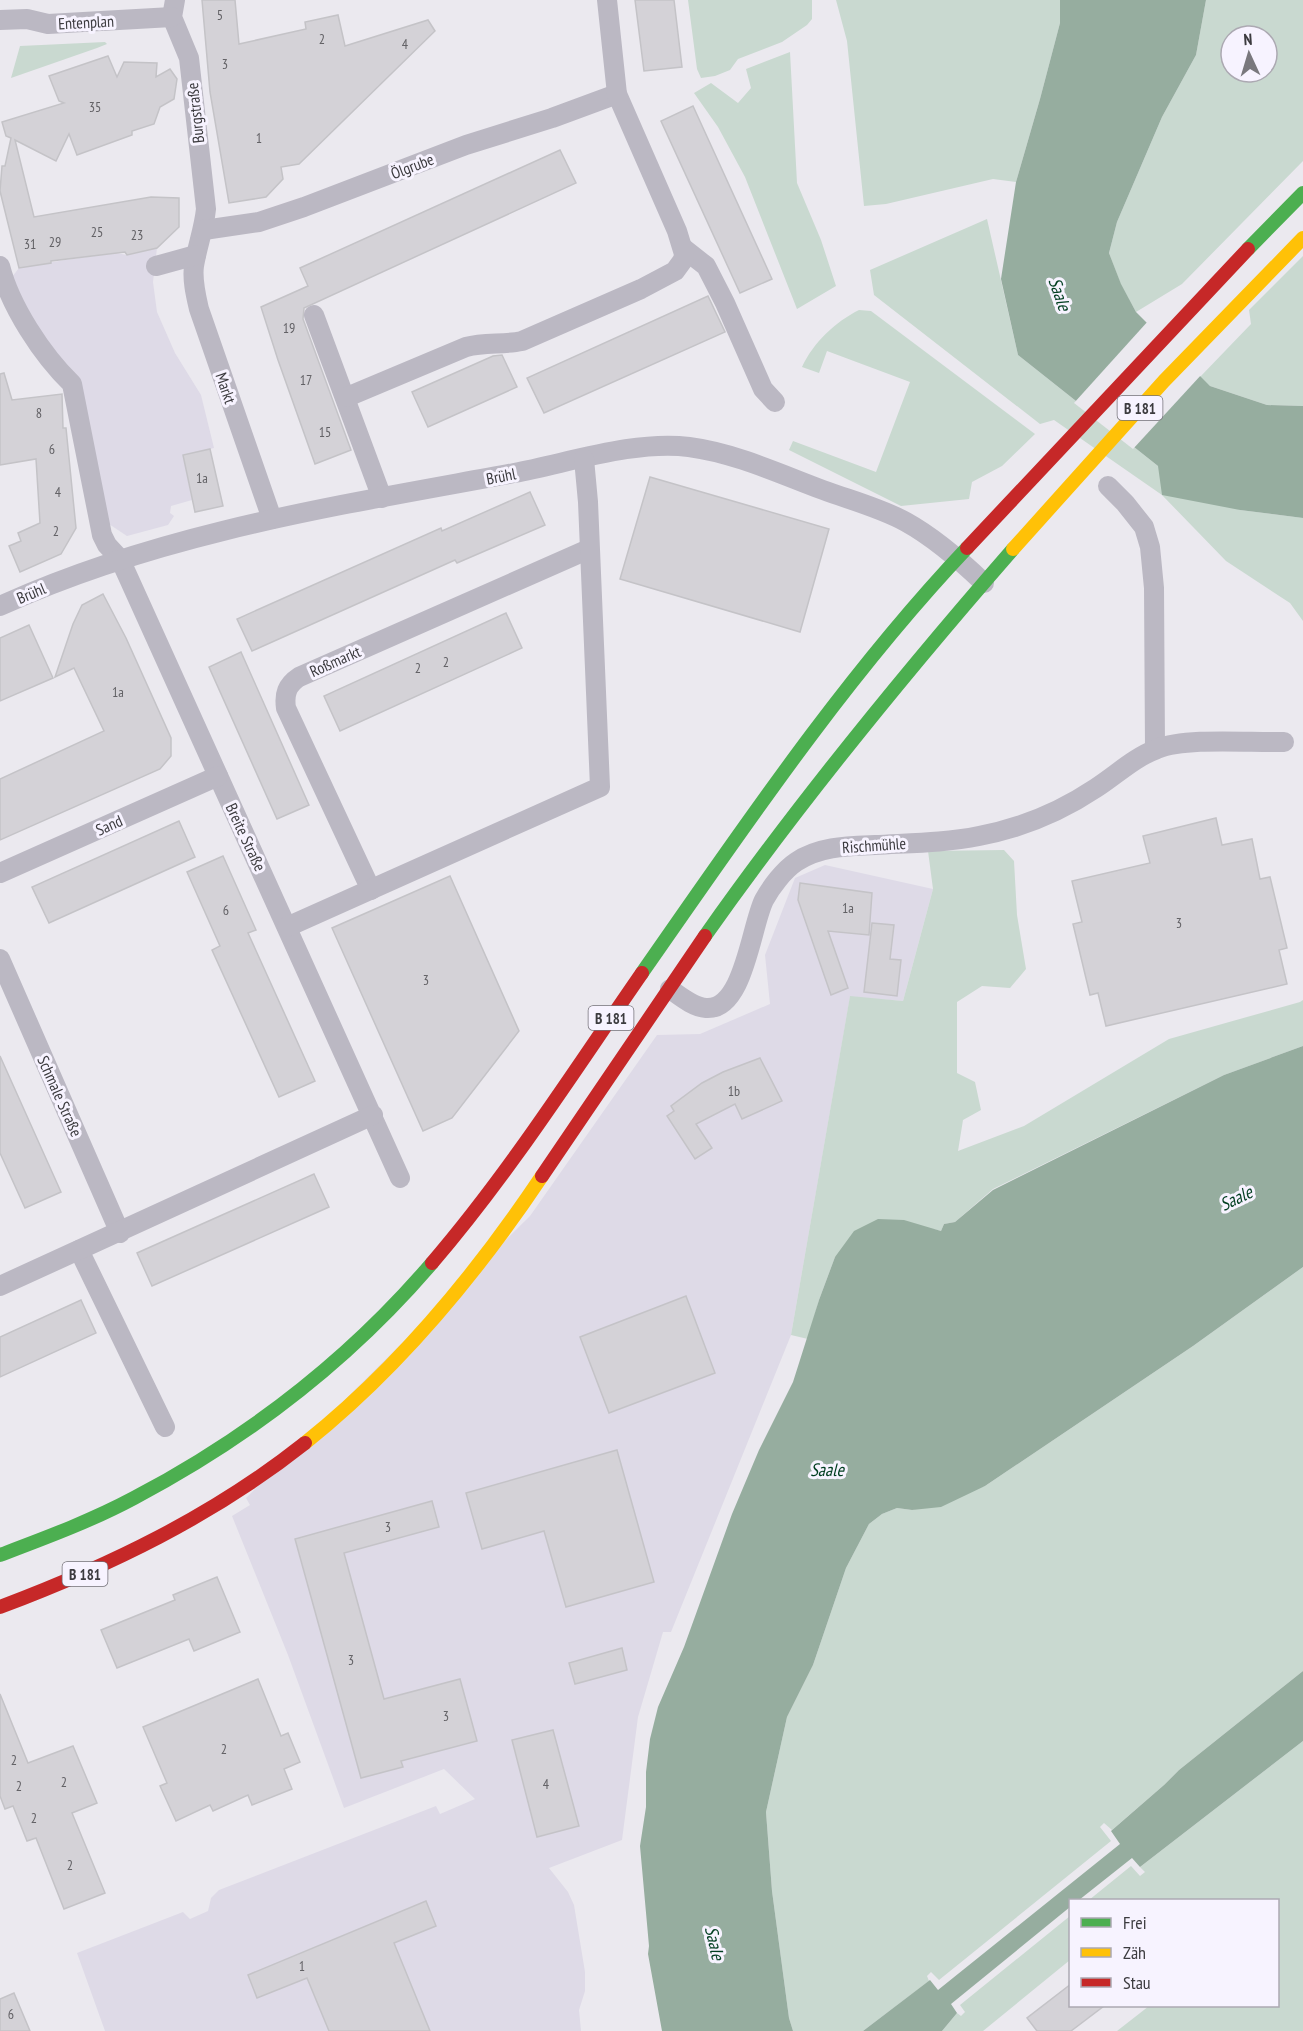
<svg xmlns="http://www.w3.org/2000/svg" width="1303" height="2031" viewBox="0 0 1303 2031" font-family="'PT Sans Narrow',sans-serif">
<rect width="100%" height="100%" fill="#ebe9ef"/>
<g fill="#dedae7">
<polygon points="157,248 153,282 157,312 175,353 201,395 214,448 183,455 192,500 171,506 170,513 174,516 168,525 127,536 109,524 72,384 5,286 19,268 65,260 116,253 127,255"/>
<polygon points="825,865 933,889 903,1001 850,997 791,1335 671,1632 663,1632 638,1717 622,1840 549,1868 568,1892 574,1905 585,1972 585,1991 579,2010 581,2031 105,2031 77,1953 183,1912 190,1919 208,1911 211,1898 219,1890 436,1806 440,1814 475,1799 444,1769 344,1808 288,1655 232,1516 250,1505 246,1498 530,1216 657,1035 700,1034 770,1004 765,955 795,878"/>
</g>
<g fill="#c9d9d0" fill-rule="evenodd">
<polygon points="688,0 812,0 812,19 807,25 782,42 738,59 730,70 715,76 701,78 697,69"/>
<polygon points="836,0 1060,0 1060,23 1040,99 1016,182 993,179 886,204 864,206 847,41"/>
<path d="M1206,0H1303V161L1182,284L1136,312L1121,285L1109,253L1117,222L1162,117L1196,55ZM1231,36H1267V72H1231Z"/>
<polygon points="105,42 107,44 97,48 11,78 20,46"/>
<polygon points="790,52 797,183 821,240 836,286 797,309 745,177 718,127 694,93 711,83 738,103 751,88 746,69"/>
<polygon points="987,219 1018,355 1158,466 1240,510 1303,518 1303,621 1290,603 1226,561 1162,495 1054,420 1040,424 874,295 870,270"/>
<polygon points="1303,256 1303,406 1267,405 1210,386 1200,377 1251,324 1249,310"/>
<path d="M859,310L871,311L1035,434L1002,466L972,482L969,499L901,506L789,450L793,441L876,472L910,382L827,351L819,373L802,367C813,343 835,322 859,310Z"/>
<polygon points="1004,850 1014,861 1017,915 1026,969 1010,988 982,986 957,1002 957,1073 975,1082 981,1110 963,1120 958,1151 1024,1126 1169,1039 1300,1002 1303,1000 1303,1046 1224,1075 993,1189 955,1222 944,1224 941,1231 933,1229 835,1257 819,1300 808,1339 791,1335 850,996 903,1001 933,889 928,851"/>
<polygon points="1303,1267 1303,1671 1179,1770 1164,1785 1112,1830 1104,1823 1100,1827 1111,1841 939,1980 931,1972 927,1976 929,1981 863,2031 793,2031 789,2018 772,1891 766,1812 787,1717 813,1665 846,1568 869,1524 882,1514 897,1508 912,1510 985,1486 1193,1346"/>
<polygon points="1303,1741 1303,2031 1117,2031 1149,2006 1278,2006 1278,1900 1089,1900 1131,1866 1140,1876 1145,1872 1140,1867"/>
<polygon points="1070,1916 1070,1960 983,2031 942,2031 957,2013 961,2016 965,2012 960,2005"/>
</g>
<g fill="#96ad9f">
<polygon points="1060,0 1206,0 1196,55 1162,117 1117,222 1109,253 1121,284 1136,312 1210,386 1267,405 1303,406 1303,518 1240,510 1162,495 1158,466 1018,355 1001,279 1016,182 1040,99 1060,23"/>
<polygon points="1303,1046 1303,1267 1193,1346 985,1486 941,1507 912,1510 897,1508 882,1514 869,1524 846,1568 813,1665 787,1717 766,1812 772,1891 789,2018 793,2031 662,2031 648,1954 649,1946 640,1846 646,1807 646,1772 650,1739 658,1707 684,1647 732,1514 759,1450 793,1382 819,1300 835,1257 854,1231 878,1219 904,1220 941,1231 944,1224 955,1222 993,1190 1224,1075"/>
<polygon points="1303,1671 1303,1741 1140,1867 1132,1858 1079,1900 1070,1900 1070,1907 951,2004 957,2013 942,2031 863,2031 930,1980 938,1990 1120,1844 1111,1831 1164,1785 1179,1770"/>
</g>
<polygon fill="#ebe9ef" points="1149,320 1202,374 1133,449 1074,403"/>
<g fill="#d4d2d7" stroke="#c4c3c7" stroke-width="1.5">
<polygon points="202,0 235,0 239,44 306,29 305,22 338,15 345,46 428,20 435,31 299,164 281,167 283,179 266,197 229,203 210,92"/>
<polygon points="635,0 674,0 682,67 644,71"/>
<polygon points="108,56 117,77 124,62 157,63 156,77 170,69 177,79 174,99 160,107 154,124 132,131 132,135 77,155 69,134 56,161 15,140 34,217 151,197 179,198 179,227 157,248 127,255 125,252 51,261 51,263 19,268 0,191 2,166 5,166 11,138 6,136 2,122 64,103 59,101 49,76"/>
<polygon points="693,106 772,279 740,293 661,121"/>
<polygon points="560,150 576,183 304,308 303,319 351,450 315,464 278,360 261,307 308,286 300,268"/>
<polygon points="708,296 725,332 544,413 527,378"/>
<polygon points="502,355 517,387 428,427 412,392 493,356"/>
<polygon points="4,373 12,400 62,394 63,428 66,428 76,528 61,554 20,572 9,546 21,541 18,533 40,523 36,459 0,465 0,374"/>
<polygon points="210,449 223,506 195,512 183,455"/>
<polygon points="650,477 829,529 800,632 620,579"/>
<polygon points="530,492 545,525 457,563 455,560 252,651 237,619 441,528 442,531"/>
<polygon points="103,594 126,638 171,738 171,756 160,769 0,840 0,779 104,731 74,668 55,677 73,624 82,605"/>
<polygon points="506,613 522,648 340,731 324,696"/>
<polygon points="29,625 53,678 0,701 0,638"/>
<polygon points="241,652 309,805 277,819 209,667"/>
<polygon points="1216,818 1222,845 1252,839 1260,879 1270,877 1287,948 1279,950 1287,984 1106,1026 1098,993 1090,995 1073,924 1082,922 1072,881 1150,863 1143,836"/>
<polygon points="179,821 195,857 49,923 32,887"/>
<polygon points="223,856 256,930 248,933 315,1081 279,1097 212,950 220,946 187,872"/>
<polygon points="450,876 519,1031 452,1118 423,1131 332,928"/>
<polygon points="800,883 872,893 869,935 828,931 848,988 831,995 798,900"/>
<polygon points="872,923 894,925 890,959 901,960 897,996 864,992"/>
<polygon points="0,1056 61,1192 25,1208 0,1153"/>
<polygon points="760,1058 782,1101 742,1119 735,1104 696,1124 712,1148 695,1159 667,1116 674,1111 671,1106 702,1083 723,1072"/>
<polygon points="314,1174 329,1207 152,1286 137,1253"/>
<polygon points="686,1296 715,1373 609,1413 580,1337"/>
<polygon points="81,1300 96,1333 0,1377 0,1337"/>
<polygon points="617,1450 654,1582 566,1607 544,1531 482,1549 466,1493"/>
<polygon points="432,1501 439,1527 344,1553 384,1699 460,1679 477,1741 401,1761 403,1767 361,1778 295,1539"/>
<polygon points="217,1577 240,1632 194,1651 189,1639 117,1668 101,1630 175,1600 173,1595"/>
<polygon points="622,1648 627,1670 575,1684 569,1663"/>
<polygon points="258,1679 281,1736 288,1733 300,1762 284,1769 292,1789 252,1805 248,1795 213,1811 210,1805 176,1821 160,1786 167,1783 143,1727"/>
<polygon points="0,1694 28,1763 73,1746 97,1803 72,1813 105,1893 64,1909 36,1838 27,1841 13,1806 5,1809 0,1796"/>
<polygon points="553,1730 579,1826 537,1837 512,1740"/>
<polygon points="426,1901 436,1926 394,1943 430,2031 329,2031 307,1978 257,1998 248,1975"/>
<polygon points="1071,1984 1071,2006 1104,2006 1071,2031 1037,2031 1027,2018"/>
<polygon points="14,1993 30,2031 0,2031 0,1999"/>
</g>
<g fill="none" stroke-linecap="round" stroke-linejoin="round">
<g stroke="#bbb8c3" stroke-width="20">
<path d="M175,0L172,17L189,58L206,209C204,229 197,247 194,266C192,280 196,296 199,309L272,519"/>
<polyline points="0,20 27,19 48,24 172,17"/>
<polyline points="204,230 259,222 304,207 466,145 552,118 617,94"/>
<polyline points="683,248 706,266 725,303 763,389 775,402"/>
<path d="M0,266C10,306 42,355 72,384L102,535L107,545L120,559L400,1178"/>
<polyline points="156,266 196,255"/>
<polyline points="314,315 382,498"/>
<path d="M347,397L466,347C485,342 503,345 522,341L641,289L675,271L683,260L684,254L677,231L617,94L607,0"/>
<polyline points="1108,486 1125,503 1144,527 1150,547 1154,588 1155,749"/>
<path d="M0,606C162,532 341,505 514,473C568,463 635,440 689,447C735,453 780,474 823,490C850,500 881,508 906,522C935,538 960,560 984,583"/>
<polyline points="0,873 218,776"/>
<path d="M371,890L286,708C284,694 287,685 299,677L589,549"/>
<polyline points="287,927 600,787 588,502 584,459"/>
<polyline points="0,959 120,1233"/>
<path d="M670,989C680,996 693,1007 706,1008C744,1011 751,926 764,900C771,887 784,870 796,862C819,846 849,846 875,845C910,843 945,843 979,836C1022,828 1060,812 1096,788C1116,775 1135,757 1157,749C1187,737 1250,743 1284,742"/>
<polyline points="79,1250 165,1427"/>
<polyline points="0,1286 373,1115"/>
</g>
<g stroke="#4caf50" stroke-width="14">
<polyline points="1248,249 1303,193"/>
<path d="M705,936C800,801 905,673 1013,549"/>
<path d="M642,973C744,827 845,677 967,548"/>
<path d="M0,1555C45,1538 91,1521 134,1498C246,1439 349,1360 432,1263"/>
</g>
<g stroke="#ffc107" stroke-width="14">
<polyline points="1013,549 1164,381 1303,238"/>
<path d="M305,1443C399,1368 475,1276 542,1176"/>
</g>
<g stroke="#c62828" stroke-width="14">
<polyline points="967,548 1248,249"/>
<polyline points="542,1176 705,936"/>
<path d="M432,1263C510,1172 574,1071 642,973"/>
<path d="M0,1607C109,1566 213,1516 305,1443"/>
</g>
</g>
<g text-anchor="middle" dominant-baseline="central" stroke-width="6" stroke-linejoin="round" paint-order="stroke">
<g font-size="14" fill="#626165">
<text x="220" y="15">5</text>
<text x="322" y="39">2</text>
<text x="405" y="44">4</text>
<text x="225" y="64">3</text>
<text x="95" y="107">35</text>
<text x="259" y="138">1</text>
<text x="97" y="232">25</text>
<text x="137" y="235">23</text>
<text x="55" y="242">29</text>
<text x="30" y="244">31</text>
<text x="289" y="328">19</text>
<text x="306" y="380">17</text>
<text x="39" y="413">8</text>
<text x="325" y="432">15</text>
<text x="52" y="449">6</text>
<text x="202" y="478">1a</text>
<text x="58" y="492">4</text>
<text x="56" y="531">2</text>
<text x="446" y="662">2</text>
<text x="418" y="668">2</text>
<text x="118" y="692">1a</text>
<text x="848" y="908">1a</text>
<text x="226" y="910">6</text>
<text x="1179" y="923">3</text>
<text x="426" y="980">3</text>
<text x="734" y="1091">1b</text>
<text x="388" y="1527">3</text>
<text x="351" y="1660">3</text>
<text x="446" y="1716">3</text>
<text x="224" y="1749">2</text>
<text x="14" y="1760">2</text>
<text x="64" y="1782">2</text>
<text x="546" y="1784">4</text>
<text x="19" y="1786">2</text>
<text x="34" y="1818">2</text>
<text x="70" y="1865">2</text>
<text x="302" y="1966">1</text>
<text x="11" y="2014">6</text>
</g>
<g fill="#f7f3ff" stroke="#747279" stroke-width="1.5">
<rect x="1117.5" y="396" width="45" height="24" rx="4.5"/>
<rect x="588.5" y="1006" width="45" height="24" rx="4.5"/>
<rect x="62.5" y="1562" width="45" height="24" rx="4.5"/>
</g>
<g font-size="15" font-weight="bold" fill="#3c3b3f">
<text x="1140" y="408">B 181</text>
<text x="611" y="1018">B 181</text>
<text x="85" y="1574">B 181</text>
</g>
<g font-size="16" fill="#3c3b3f" stroke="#f7f3ff">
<text transform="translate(86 22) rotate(-3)">Entenplan</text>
<text transform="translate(195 113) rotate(-96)">Burgstraße</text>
<text transform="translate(412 166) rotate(-21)">Ölgrube</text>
<text transform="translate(226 388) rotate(71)">Markt</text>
<text transform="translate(501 476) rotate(-11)">Brühl</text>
<text transform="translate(31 593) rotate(-23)">Brühl</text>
<text transform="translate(335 661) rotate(-24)">Roßmarkt</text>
<text transform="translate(109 825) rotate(-24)">Sand</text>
<text transform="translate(246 837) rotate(65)">Breite Straße</text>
<text transform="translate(874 845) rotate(-4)">Rischmühle</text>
<text transform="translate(60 1096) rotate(66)">Schmale Straße</text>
</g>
<g font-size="18" font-style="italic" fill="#003e20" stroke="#f7f3ff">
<text transform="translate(1060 294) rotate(71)">Saale</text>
<text transform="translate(1236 1198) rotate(-26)">Saale</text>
<text x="827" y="1469">Saale</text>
<text transform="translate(715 1943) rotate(77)">Saale</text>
</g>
</g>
<rect x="1069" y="1899" width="210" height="108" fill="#f7f3ff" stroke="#aca9b2" stroke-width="1.5"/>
<rect x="1081" y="1918" width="30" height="9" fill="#4caf50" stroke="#aca9b2" stroke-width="1.5"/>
<text x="1123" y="1929" font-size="18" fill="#3c3b3f">Frei</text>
<rect x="1081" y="1948" width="30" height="9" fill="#ffc107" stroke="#aca9b2" stroke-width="1.5"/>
<text x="1123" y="1959" font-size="18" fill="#3c3b3f">Zäh</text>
<rect x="1081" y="1978" width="30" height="9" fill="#c62828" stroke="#aca9b2" stroke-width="1.5"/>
<text x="1123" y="1989" font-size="18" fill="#3c3b3f">Stau</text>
<g transform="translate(1249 54) rotate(356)"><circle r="28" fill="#f7f3ff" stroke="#aca9b2" stroke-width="1.5"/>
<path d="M0-4.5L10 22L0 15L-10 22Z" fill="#79787d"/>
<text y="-9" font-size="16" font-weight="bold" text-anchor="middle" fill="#3c3b3f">N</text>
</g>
</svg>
